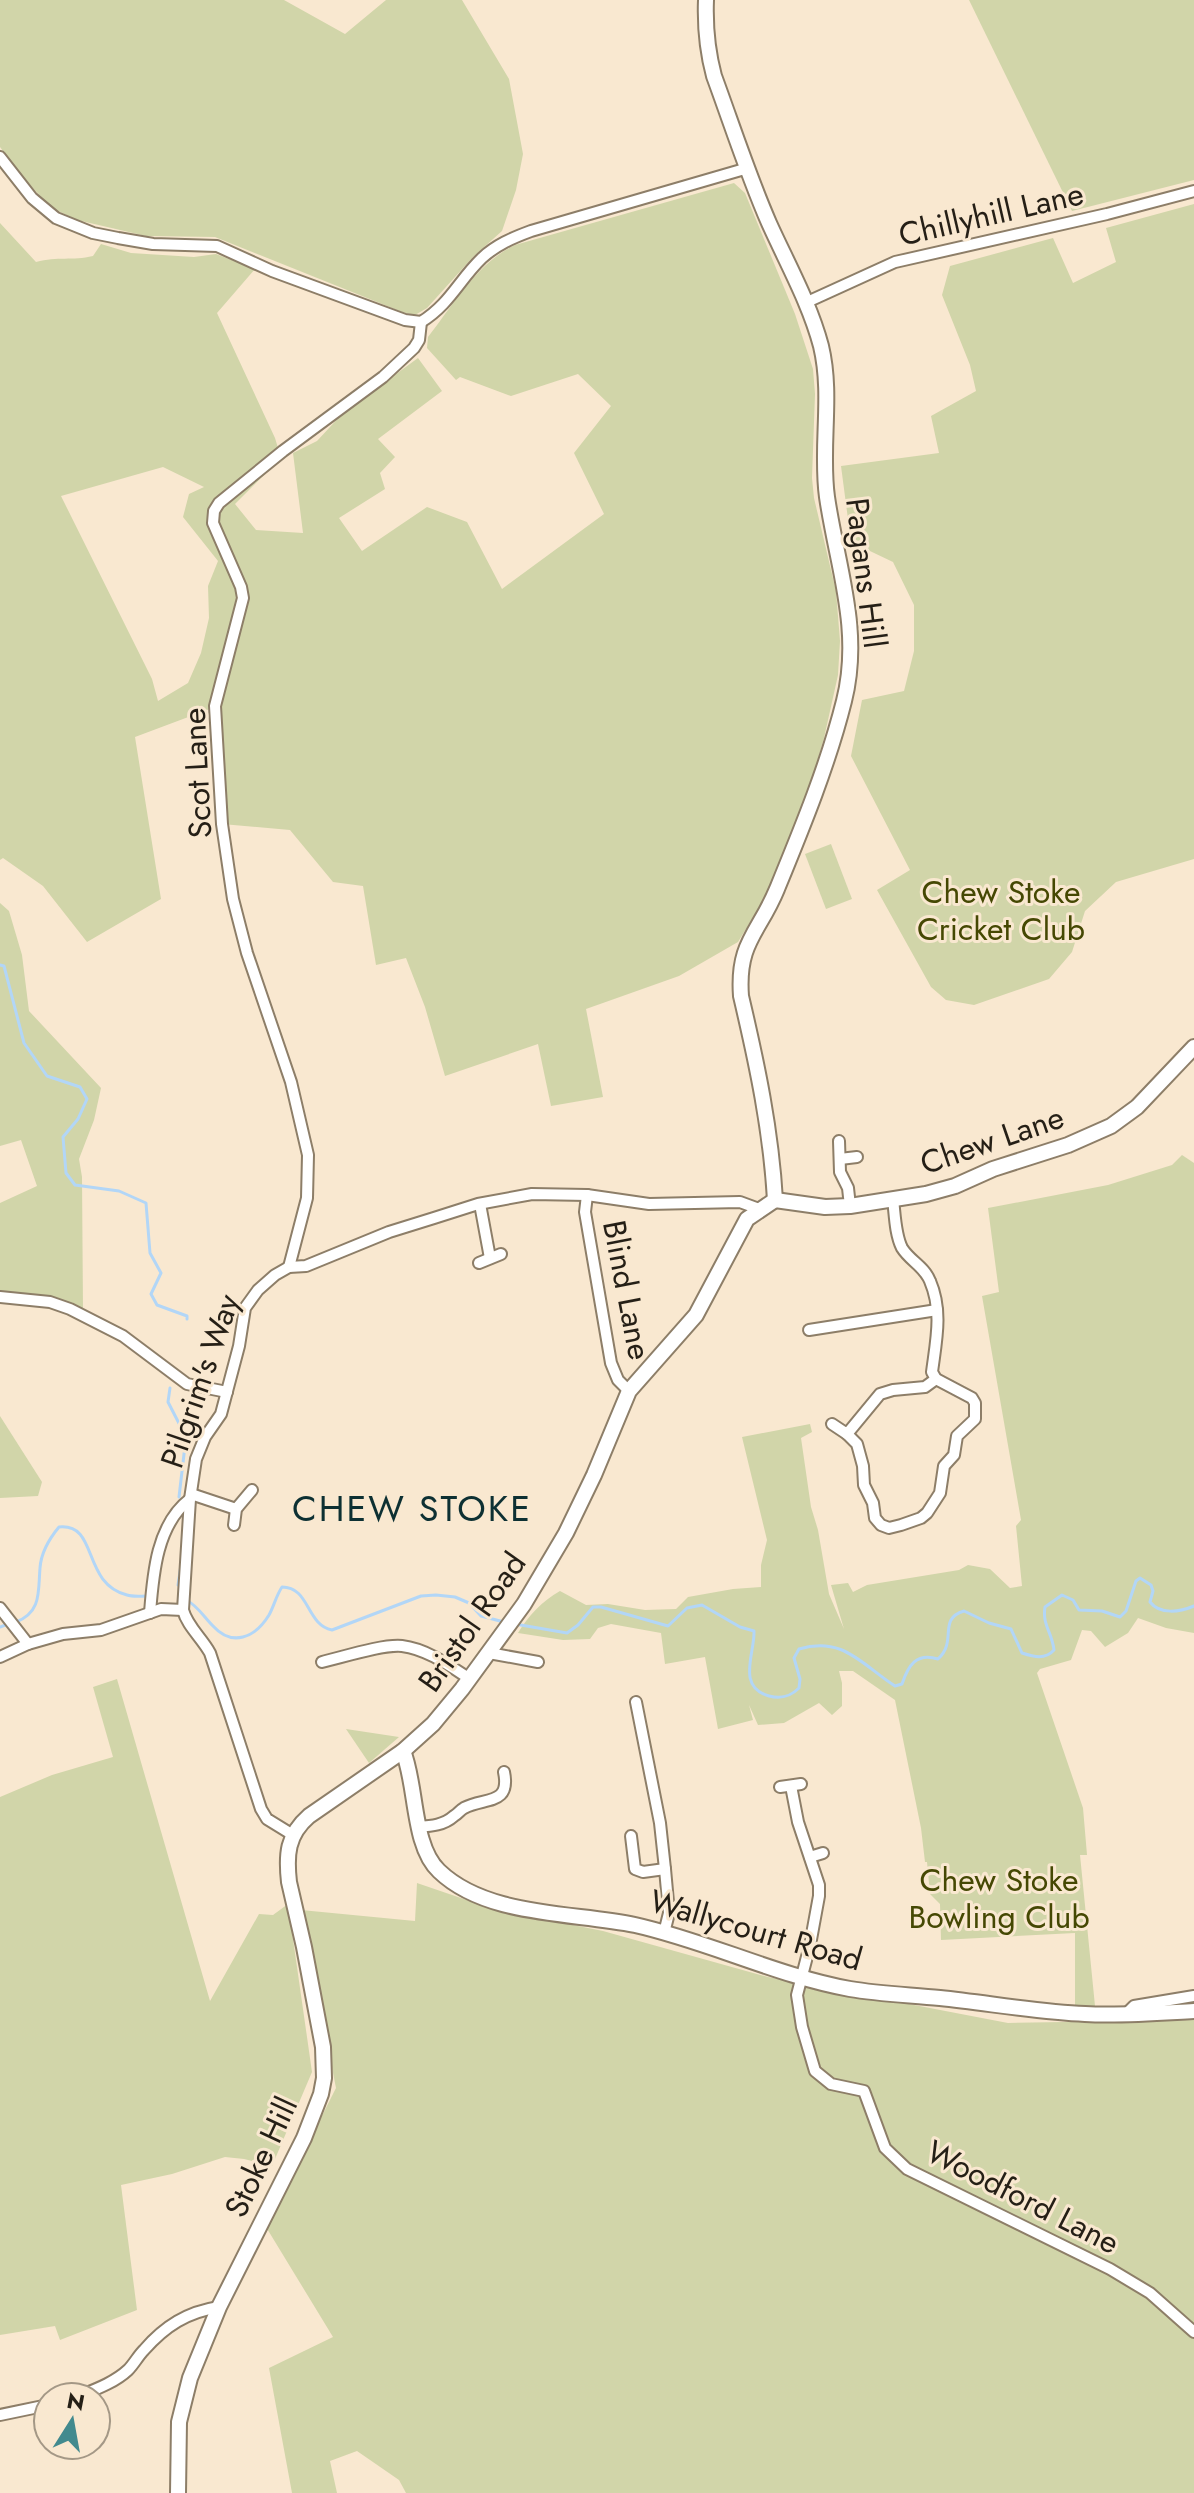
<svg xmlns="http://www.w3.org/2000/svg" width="1194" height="2493" viewBox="0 0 1194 2493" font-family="Jost,sans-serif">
<rect width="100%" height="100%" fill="#f9e8d0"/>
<g fill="#d1d5a9" fill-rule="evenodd">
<polygon points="0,0 284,0 345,34 386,0 462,0 509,79 523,154 516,190 502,231 473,257 427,308 415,315 402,312 215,237 146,236 77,220 52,208 23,178 0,147"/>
<polygon points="969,0 1194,0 1194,180 1072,211"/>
<path d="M734,183L745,193L795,314L813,369L815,394L812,478L814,498L836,591L840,641L838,675L824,738L813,776L767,894L738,942L679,976L586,1009L603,1097L551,1106L538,1044L445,1076L425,1007L406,958L376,965L363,886L333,882L290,830L222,824L215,707L135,737L161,899L87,942L43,886L3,858L0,860V223L36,262C58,256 72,261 93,256L101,244L131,253L194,257L216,254L255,269L217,313L275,438L281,458L235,504L256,530L303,533L293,453L317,441L343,413L418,358L442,391L378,439L395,457L380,473L385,489L339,518L362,551L427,507L467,522L502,589L604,514L574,453L611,406L578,374L511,396L460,377L456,380L427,348L428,337C453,305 478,262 515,245ZM163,467L204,487L189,494L183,517L218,561L208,586L209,618L201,653L188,683L158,701L152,679L61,496Z"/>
<polygon points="1194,204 1194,859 1116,882 1085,911 1072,952 1049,979 974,1005 946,1000 931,987 877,890 910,870 851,756 862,700 904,691 914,651 914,605 893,562 851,542 841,466 939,453 931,416 976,391 970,365 942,295 950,266 1053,238 1073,283 1116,262 1106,228"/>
<polygon points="831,844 852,899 826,909 805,854"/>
<polygon points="0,903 9,911 22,955 29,1011 101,1088 94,1120 79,1159 82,1177 83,1310 50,1298 0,1292 0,1203 37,1186 21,1140 0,1146"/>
<path d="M1182,1155L1194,1163V1633L1166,1628L1138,1618L1128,1633L1105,1647L1091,1631L1082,1630L1071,1660L1040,1669L1037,1673L1083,1808L1087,1855H1080L1095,2006H1075V1933L941,1940L940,1904L930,1894L927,1862H925L921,1828L895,1700L853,1671H839L842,1683V1706L832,1715L819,1703L784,1723L758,1725L749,1705L753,1720L718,1729L705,1657L665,1664L661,1633L611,1624L598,1628L590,1639L563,1640L518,1633C528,1616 542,1601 560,1591L586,1605L608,1604L645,1610L676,1609L688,1597L733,1589L761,1587V1565L767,1540L742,1437L810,1424L812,1432L801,1438L811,1507L818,1530L829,1594L844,1629L831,1585L848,1583L853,1592L867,1585L959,1570L968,1565L990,1569L1010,1588L1022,1586L1016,1526L1021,1520L982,1296L999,1292L988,1208L1108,1185L1172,1165Z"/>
<polygon points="0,1416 42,1482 38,1496 0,1498"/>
<polygon points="117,1679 210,2001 259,1914 273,1915 288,1904 312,2072 272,2166 244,2159 225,2157 172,2174 121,2185 137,2310 60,2340 55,2326 0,2335 0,1797 52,1775 113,1757 93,1687"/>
<polygon points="346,1729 399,1737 369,1763"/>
<polygon points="417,1883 493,1909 603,1931 768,1977 1008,2023 1194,2020 1194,2493 406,2493 399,2480 357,2451 330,2461 337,2493 292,2493 269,2368 333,2337 266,2227 336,2088 301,1910 415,1921"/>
</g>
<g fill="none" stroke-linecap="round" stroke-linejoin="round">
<g stroke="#b2d6f7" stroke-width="3">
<polyline points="0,965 4,966 24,1043 47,1076 80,1087 87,1099 78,1119 63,1137 66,1173 75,1185 119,1191 146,1203 150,1253 161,1273 151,1294 157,1305 187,1316 187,1319"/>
<polyline points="170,1388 168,1402 186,1437 179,1497"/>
<polyline points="178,1585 181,1565"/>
<path d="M186,1600C197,1605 204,1617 213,1626C232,1647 255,1638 269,1615C274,1606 276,1596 282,1587C310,1587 306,1625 332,1630L421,1596L436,1595L455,1597L469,1603L481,1616L504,1622"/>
<path d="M16,1622C42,1612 38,1591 40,1568C41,1553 49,1539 59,1527C99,1523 81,1583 127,1595C133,1597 140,1596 147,1596"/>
<path d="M515,1624L567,1633L578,1625L593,1607H601L668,1626L687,1608L702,1605L740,1627L754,1631C755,1653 736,1687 769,1696C781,1699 790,1697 799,1688L800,1679L794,1658L799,1649C843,1636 861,1664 895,1686L902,1684C908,1666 916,1652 938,1659C958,1641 937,1619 964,1611L989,1623L1011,1629L1022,1653C1034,1657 1045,1660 1054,1650C1052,1632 1042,1625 1045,1607L1062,1595L1073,1600L1079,1610L1102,1611L1120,1617L1126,1611L1136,1581L1140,1578L1151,1585L1153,1591L1150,1602C1160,1615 1180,1612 1194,1606"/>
<polyline points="0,1627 8,1624"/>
</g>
<defs>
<g id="street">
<polyline points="0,157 32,198 56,218 93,233 118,238 153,244 217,246 272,271 405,320 421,322"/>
<polyline points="805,303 895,262 1107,214 1194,191"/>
<path d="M421,322C450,304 459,280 482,258C496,245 512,238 531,231L748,168"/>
<polyline points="839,1141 840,1172 848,1188 850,1206"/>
<polyline points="840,1159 857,1157"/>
<polyline points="587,1195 585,1212 611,1363 618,1380 629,1391"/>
<polyline points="480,1204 490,1258"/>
<polyline points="479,1263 501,1254"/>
<polyline points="289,1267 307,1198 308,1155 291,1082 247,953 233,899 222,824 215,706 243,598 241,587 213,523 214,511 219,503 283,451 383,377 414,348 419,340 421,322"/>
<polyline points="0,1297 50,1302 70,1309 123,1336 187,1384 227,1392"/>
<polyline points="809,1330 937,1310"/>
<polyline points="832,1424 847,1434 880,1394 893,1390 925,1387 936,1379"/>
<path d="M847,1434L857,1444L863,1466L864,1485L873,1503L875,1518L881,1525L889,1528L901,1525L921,1518L927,1513L940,1493L944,1466L954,1455L957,1436L975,1419V1403L972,1398L936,1379L932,1372C936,1341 943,1311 930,1281C924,1266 910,1261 902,1248C895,1234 895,1215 893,1199"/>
<polyline points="191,1494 236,1509"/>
<polyline points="234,1525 236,1509 252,1490"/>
<polyline points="0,1608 28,1644"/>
<path d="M150,1613C153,1573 157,1524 190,1499"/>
<polyline points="489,1653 538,1662"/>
<polyline points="0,1657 28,1644 63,1634 101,1630 161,1609 183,1610"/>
<path d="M322,1662C343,1657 383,1644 402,1646C427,1649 450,1666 470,1679"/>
<polyline points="636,1702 660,1823 665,1869"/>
<polyline points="791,1786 798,1822 819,1885 819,1896 810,1945 797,1995 802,2027 815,2071 831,2084 864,2091 885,2148 907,2169 1110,2269 1150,2293 1194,2332"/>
<polyline points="780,1787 801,1784"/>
<path d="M418,1827C432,1826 444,1825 454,1816C459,1813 459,1811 464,1808C484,1797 511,1806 504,1772"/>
<path d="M293,1835L267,1819L261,1809L210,1653C202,1638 187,1626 183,1610L190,1499L196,1459L205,1437L221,1414L239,1346L245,1308L258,1290L275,1275L289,1267L306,1266L389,1232L434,1218L478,1204L532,1194L587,1195L649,1204L740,1202L759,1209"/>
<polyline points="631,1836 635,1869 643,1872 665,1869 669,1913 664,1933"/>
<polyline points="810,1857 823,1853"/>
<polyline points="1126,2014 1134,2006 1194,1996"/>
<path d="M77,2397C94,2390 114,2383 128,2370C134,2364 138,2356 144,2350C165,2326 187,2312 219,2307"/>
<polyline points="0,2415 48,2405"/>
</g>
<g id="secondary">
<path d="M706,0C705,26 707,50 714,76C732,125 748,175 769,223C787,263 810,304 821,346C833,396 820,447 827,497C837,566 862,630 844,701C828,765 802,828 777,889C759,933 737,942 741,996C757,1064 771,1130 775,1200"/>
<polyline points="775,1200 825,1207 850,1206 926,1194 955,1186 993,1169 1068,1145 1111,1126 1137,1107 1194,1047"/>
<path d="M403,1751C417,1785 412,1846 439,1871C487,1917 573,1912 635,1925C707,1941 778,1976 850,1989C879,1994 910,1995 940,1998C988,2003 1037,2012 1085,2014C1121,2016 1158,2013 1194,2011"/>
<path d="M178,2493L179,2422L190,2378L219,2307L304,2138L321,2094L324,2078L323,2047L304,1947L289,1882C286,1855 287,1835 309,1816L403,1751L433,1724L462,1689L524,1604L566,1533L594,1475L629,1391L696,1315L747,1219L775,1200"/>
</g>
</defs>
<use href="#street" stroke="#8d7e68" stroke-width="14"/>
<use href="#secondary" stroke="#8d7e68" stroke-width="18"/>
<use href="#street" stroke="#fff" stroke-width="10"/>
<use href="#secondary" stroke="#fff" stroke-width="14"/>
</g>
<g text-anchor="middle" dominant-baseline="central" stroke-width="6" stroke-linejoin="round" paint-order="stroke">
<g font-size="32" fill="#251f16" stroke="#f9e8d0">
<text transform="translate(991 214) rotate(-13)">Chillyhill Lane</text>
<text transform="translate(866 573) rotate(83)">Pagans Hill</text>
<text transform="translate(197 773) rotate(-93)">Scot Lane</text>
<text transform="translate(992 1140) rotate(-19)">Chew Lane</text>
<text transform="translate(627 1290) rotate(79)">Blind Lane</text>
<text transform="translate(200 1381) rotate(-71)">Pilgrim's Way</text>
<text transform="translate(472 1622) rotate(-55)">Bristol Road</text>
<text transform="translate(756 1930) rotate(16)">Wallycourt Road</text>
<text transform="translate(261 2157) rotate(-65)">Stoke Hill</text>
<text transform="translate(1023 2197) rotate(27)">Woodford Lane</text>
</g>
<g font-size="32" fill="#454803" stroke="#f9e8d0">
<text x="1001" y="892">Chew Stoke<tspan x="1001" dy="37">Cricket Club</tspan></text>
<text x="999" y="1880">Chew Stoke<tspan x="999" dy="37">Bowling Club</tspan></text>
</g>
<g font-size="36" letter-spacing="2" fill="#0d3033" stroke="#f9e8d0">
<text x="412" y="1508">CHEW STOKE</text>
</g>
</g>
<g transform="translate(72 2421) rotate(11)"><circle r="38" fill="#f9e8d0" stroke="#a49886" stroke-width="2"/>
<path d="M0-6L14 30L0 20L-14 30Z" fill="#428a8e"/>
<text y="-12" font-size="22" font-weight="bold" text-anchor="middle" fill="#251f16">N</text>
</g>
</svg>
